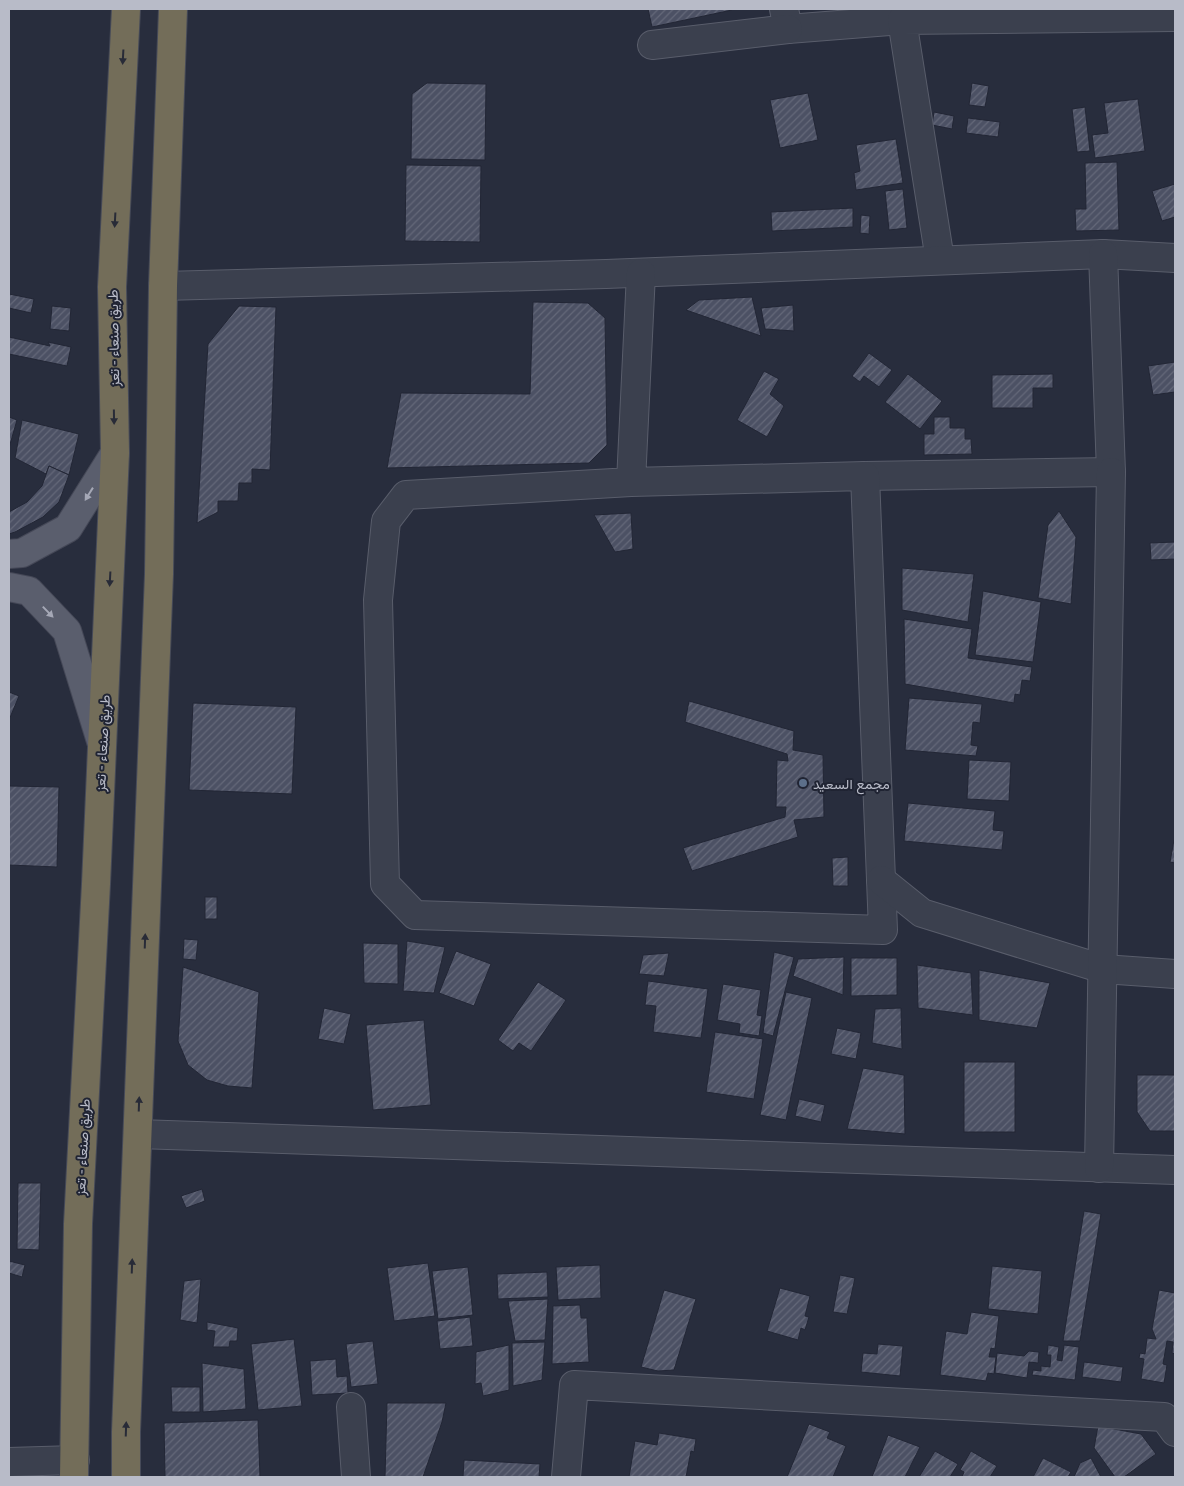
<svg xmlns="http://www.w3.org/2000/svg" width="1184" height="1486" viewBox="0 0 1184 1486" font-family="Lato,Vazirmatn,sans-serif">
<defs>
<pattern id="building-hatch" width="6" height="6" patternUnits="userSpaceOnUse" patternTransform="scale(1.25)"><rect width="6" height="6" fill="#4c5164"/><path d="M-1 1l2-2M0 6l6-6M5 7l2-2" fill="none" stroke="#646879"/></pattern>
</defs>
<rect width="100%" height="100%" fill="#282d3d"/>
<g fill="url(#building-hatch)" stroke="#222635">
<polygon points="648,9 732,9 732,10 652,27"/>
<polygon points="427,83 486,84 485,160 411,159 412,94"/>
<polygon points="972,83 989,86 985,107 969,105"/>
<polygon points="808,93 818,140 780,148 770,100"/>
<polygon points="1138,99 1145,151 1095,158 1092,135 1108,133 1104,103"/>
<polygon points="1085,107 1090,151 1077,152 1072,109"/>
<polygon points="934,112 954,116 952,129 932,125"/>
<polygon points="968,118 1000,122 998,137 966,133"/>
<polygon points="896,139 903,183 856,190 854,173 860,171 856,145"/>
<polygon points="1117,162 1119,230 1076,231 1075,209 1086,209 1085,163"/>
<polygon points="406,165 481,166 480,242 405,241"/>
<polygon points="1175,184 1175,217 1162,221 1152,191"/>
<polygon points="903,189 907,228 889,230 885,191"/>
<polygon points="853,208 853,227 772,231 771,212"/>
<polygon points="861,215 870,216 869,234 860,233"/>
<polygon points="9,294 34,299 31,313 9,308"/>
<polygon points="752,297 761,336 686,310 699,300"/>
<polygon points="533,302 588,303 605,318 607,445 589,463 387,468 401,393 530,394"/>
<polygon points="793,305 794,331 765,329 761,308"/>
<polygon points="52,306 71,308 69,331 50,329"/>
<polygon points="239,306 276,307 270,470 252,469 252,483 239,483 238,501 218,501 218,512 197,523 208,344"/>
<polygon points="9,337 50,346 48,342 71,347 67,366 9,354"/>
<polygon points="869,353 892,370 879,387 864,376 860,382 852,376"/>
<polygon points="1175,362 1175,392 1153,395 1148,366"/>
<polygon points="764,371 779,379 770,394 784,406 767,437 737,420"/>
<polygon points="908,374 942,401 920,429 885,402"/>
<polygon points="1053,374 1053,388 1033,388 1033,408 992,408 992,375"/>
<polygon points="9,417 17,420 9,448"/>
<polygon points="934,417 950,417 950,428 965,428 965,439 971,439 972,454 924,455 924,434 934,434"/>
<polygon points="22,420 79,434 69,475 49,466 46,474 15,458"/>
<polygon points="49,466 69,475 59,502 43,517 15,532 9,534 9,512 27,502 42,486"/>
<polygon points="1059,511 1076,537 1071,604 1038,598 1048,525"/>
<polygon points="631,513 633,549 615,552 594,515"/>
<polygon points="1175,542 1175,559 1151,560 1150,543"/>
<polygon points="902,568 974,574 968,622 902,610"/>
<polygon points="983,591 1041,602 1033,662 975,655"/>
<polygon points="904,619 972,629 968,658 1032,667 1030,681 1022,680 1020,695 1015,694 1014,703 905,684"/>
<polygon points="9,692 19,696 9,720"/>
<polygon points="909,698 982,704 980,723 973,722 971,745 978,746 976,756 905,750"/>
<polygon points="689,701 794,731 793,750 823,755 824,817 794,820 798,837 692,871 683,848 785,817 786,807 776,807 777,760 788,761 787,754 685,722"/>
<polygon points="193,703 296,707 292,794 189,790"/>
<polygon points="969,760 1011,762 1009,801 967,799"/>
<polygon points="9,782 10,786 59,787 57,867 9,865"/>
<polygon points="908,803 995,811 993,830 1004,831 1002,850 904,841"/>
<polygon points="1174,840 1175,841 1175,863 1170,862"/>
<polygon points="848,857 848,886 833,886 832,858"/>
<rect x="205" y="897" width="12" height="22"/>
<polygon points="184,939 198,940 196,960 183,959"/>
<polygon points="407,941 445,947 434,993 403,991"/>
<polygon points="363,943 398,944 398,984 364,983"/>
<polygon points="456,951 491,964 474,1006 439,993"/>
<polygon points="774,952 794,957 773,1036 763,1033"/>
<polygon points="669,953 664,976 639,974 643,955"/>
<polygon points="844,957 843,995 793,976 798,959"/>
<polygon points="851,958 897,958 897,995 851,996"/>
<polygon points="917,965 971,973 973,1015 918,1008"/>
<polygon points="183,967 259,992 252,1088 228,1086 207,1080 188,1065 178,1041"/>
<polygon points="979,970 1050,983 1037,1028 979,1020"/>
<polygon points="648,981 708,989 701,1038 653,1032 656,1006 645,1005"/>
<polygon points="538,982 566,1000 531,1051 519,1043 513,1051 498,1040"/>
<polygon points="723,984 761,990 757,1015 762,1016 759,1036 739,1033 740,1024 717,1020"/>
<polygon points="786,992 812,998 786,1120 760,1115"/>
<polygon points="324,1008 351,1014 344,1044 318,1039"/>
<polygon points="901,1008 902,1049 872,1043 875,1009"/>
<polygon points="424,1020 431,1105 373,1110 366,1025"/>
<polygon points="837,1028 861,1033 856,1059 831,1054"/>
<polygon points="715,1032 763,1039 754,1099 706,1092"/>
<rect x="964" y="1062" width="51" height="70"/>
<polygon points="863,1068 904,1075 905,1134 847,1129"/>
<polygon points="1137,1075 1175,1075 1175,1131 1150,1131 1137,1112"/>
<polygon points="799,1099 825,1105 821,1122 795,1116"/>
<polygon points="18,1183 41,1183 39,1250 17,1249"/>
<polygon points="202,1189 205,1201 186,1208 181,1196"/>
<polygon points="1084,1211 1101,1214 1080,1341 1063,1341"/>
<polygon points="9,1261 25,1265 22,1277 9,1273"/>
<polygon points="428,1263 435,1316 394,1321 387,1268"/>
<polygon points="600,1265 601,1298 558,1300 556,1267"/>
<polygon points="992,1266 1042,1271 1038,1314 988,1309"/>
<polygon points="468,1267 473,1315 438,1319 432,1271"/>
<polygon points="547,1272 548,1297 498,1299 497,1274"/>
<polygon points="840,1275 855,1278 847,1314 833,1312"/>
<polygon points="201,1279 197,1323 180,1320 184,1281"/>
<polygon points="780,1288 810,1296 805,1316 809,1317 805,1330 801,1328 798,1340 767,1331"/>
<polygon points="664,1290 696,1299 674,1370 658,1371 641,1367"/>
<polygon points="1159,1290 1175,1293 1175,1354 1172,1353 1173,1342 1167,1341 1163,1364 1167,1365 1164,1383 1141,1379 1144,1359 1139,1358 1140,1353 1145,1354 1147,1338 1156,1339 1152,1329"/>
<polygon points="548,1299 545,1340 515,1341 508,1301"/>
<polygon points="580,1305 581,1318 587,1318 589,1362 552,1364 553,1306"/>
<polygon points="971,1312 999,1316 995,1349 991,1348 989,1357 996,1357 994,1374 988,1373 986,1381 940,1375 946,1331 967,1334"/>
<polygon points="470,1317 473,1346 440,1349 437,1321"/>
<polygon points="207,1322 238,1328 237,1341 230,1341 229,1347 213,1347 215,1331 207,1330"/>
<polygon points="294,1339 302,1406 258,1410 251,1344"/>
<polygon points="373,1341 378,1384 351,1387 346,1344"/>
<polygon points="545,1342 542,1380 513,1386 512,1343"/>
<polygon points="878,1344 903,1346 900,1376 861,1372 863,1353 877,1354"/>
<polygon points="509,1345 509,1390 483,1396 481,1383 475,1384 476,1352"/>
<polygon points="1048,1345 1059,1347 1057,1360 1062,1361 1064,1345 1079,1347 1075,1380 1032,1375 1033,1370 1041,1371 1041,1366 1050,1367 1051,1355 1047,1355"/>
<polygon points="1029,1351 1039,1352 1038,1363 1029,1362 1027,1378 995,1373 997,1353 1024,1356"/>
<polygon points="336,1359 337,1377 347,1376 348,1393 312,1395 310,1361"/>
<polygon points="1084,1362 1123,1367 1121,1382 1082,1377"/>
<polygon points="202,1363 244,1369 246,1409 203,1412"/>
<polygon points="171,1387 200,1387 200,1412 172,1412"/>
<polygon points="387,1403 446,1403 442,1422 423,1477 385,1477"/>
<polygon points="258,1420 260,1477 165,1477 164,1423"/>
<polygon points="809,1424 830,1432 827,1438 846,1446 833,1477 787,1477"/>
<polygon points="1098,1426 1141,1434 1156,1454 1124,1477 1115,1477 1094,1448"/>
<polygon points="659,1433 696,1439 694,1452 691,1451 686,1477 629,1477 635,1441 657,1445"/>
<polygon points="888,1435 920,1447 905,1477 872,1477"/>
<polygon points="935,1451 958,1464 950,1477 919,1477"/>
<polygon points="971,1451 997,1466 990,1477 962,1477 964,1472 960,1470"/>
<polygon points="1043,1458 1071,1472 1068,1477 1033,1477"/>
<polygon points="1091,1458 1101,1477 1074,1477 1080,1463"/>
<polygon points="464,1460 540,1464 539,1477 463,1477"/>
</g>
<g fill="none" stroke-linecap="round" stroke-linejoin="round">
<defs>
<g id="minor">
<polyline points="784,9 788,29 902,20"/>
<polyline points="652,45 788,29"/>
<polyline points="940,260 902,20 1175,17"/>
<polyline points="163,286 606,274 1103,254 1175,258"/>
<polyline points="865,476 1111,472 1103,254"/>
<polyline points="631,482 865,476 883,930 415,915 385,884 378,600 386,521 406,495 631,482 641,273"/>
<polyline points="881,880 922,913 1103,969 1175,974"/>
<polyline points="138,1134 1175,1170"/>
<polyline points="1099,1168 1111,472"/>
<polyline points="351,1407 356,1477"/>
<polyline points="9,1462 75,1460"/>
<polyline points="566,1477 574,1385 1164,1417 1175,1432"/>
</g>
<g id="major">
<polyline points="9,554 22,553 68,528 115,453"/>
<polyline points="9,587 29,591 67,631 101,741"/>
</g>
<g id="highway">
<polyline points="74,1477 78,1224 96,884 115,453 112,287 126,9"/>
<polyline points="126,1477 126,1432 159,574 163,286 173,9"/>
</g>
</defs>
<use href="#minor" stroke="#595d6b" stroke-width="30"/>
<use href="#major" stroke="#454857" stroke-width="30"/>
<use href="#highway" stroke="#464a58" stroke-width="30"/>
<use href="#minor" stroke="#3b404e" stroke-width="28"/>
<use href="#major" stroke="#5a5e6d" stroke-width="28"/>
<use href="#highway" stroke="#736d59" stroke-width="28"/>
</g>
<defs><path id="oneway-solid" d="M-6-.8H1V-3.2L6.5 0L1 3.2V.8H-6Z" transform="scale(1.25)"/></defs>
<g fill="#282b37">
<use href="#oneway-solid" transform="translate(123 57) rotate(93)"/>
<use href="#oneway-solid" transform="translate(115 220) rotate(93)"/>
<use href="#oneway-solid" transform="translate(114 417) rotate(89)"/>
<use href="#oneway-solid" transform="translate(110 579) rotate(93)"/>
<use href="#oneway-solid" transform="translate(145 941) rotate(-88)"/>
<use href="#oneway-solid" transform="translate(139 1104) rotate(-88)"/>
<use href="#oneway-solid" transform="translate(132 1266) rotate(-88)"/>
<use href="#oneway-solid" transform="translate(126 1429) rotate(-88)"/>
</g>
<g fill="#a5a8b6">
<use href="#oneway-solid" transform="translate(89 494) rotate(122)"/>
<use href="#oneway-solid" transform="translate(48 612) rotate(46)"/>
</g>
<circle fill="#5c6f8a" stroke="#202433" stroke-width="2" cx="803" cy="783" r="5"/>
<g text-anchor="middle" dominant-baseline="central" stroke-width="4" stroke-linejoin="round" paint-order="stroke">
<g font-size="14" fill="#b8bbc8" stroke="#202433">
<text transform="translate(113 338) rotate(-91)">طريق صنعاء - تعز</text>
<text transform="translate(102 743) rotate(-87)">طريق صنعاء - تعز</text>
<text transform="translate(82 1147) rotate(-87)">طريق صنعاء - تعز</text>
</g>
<g font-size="14" fill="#b8bbc8" stroke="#202433" text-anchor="start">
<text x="813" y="783">مجمع السعيد</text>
</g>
</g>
<rect width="1184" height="1486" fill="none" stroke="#b8bbc8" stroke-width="20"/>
</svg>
